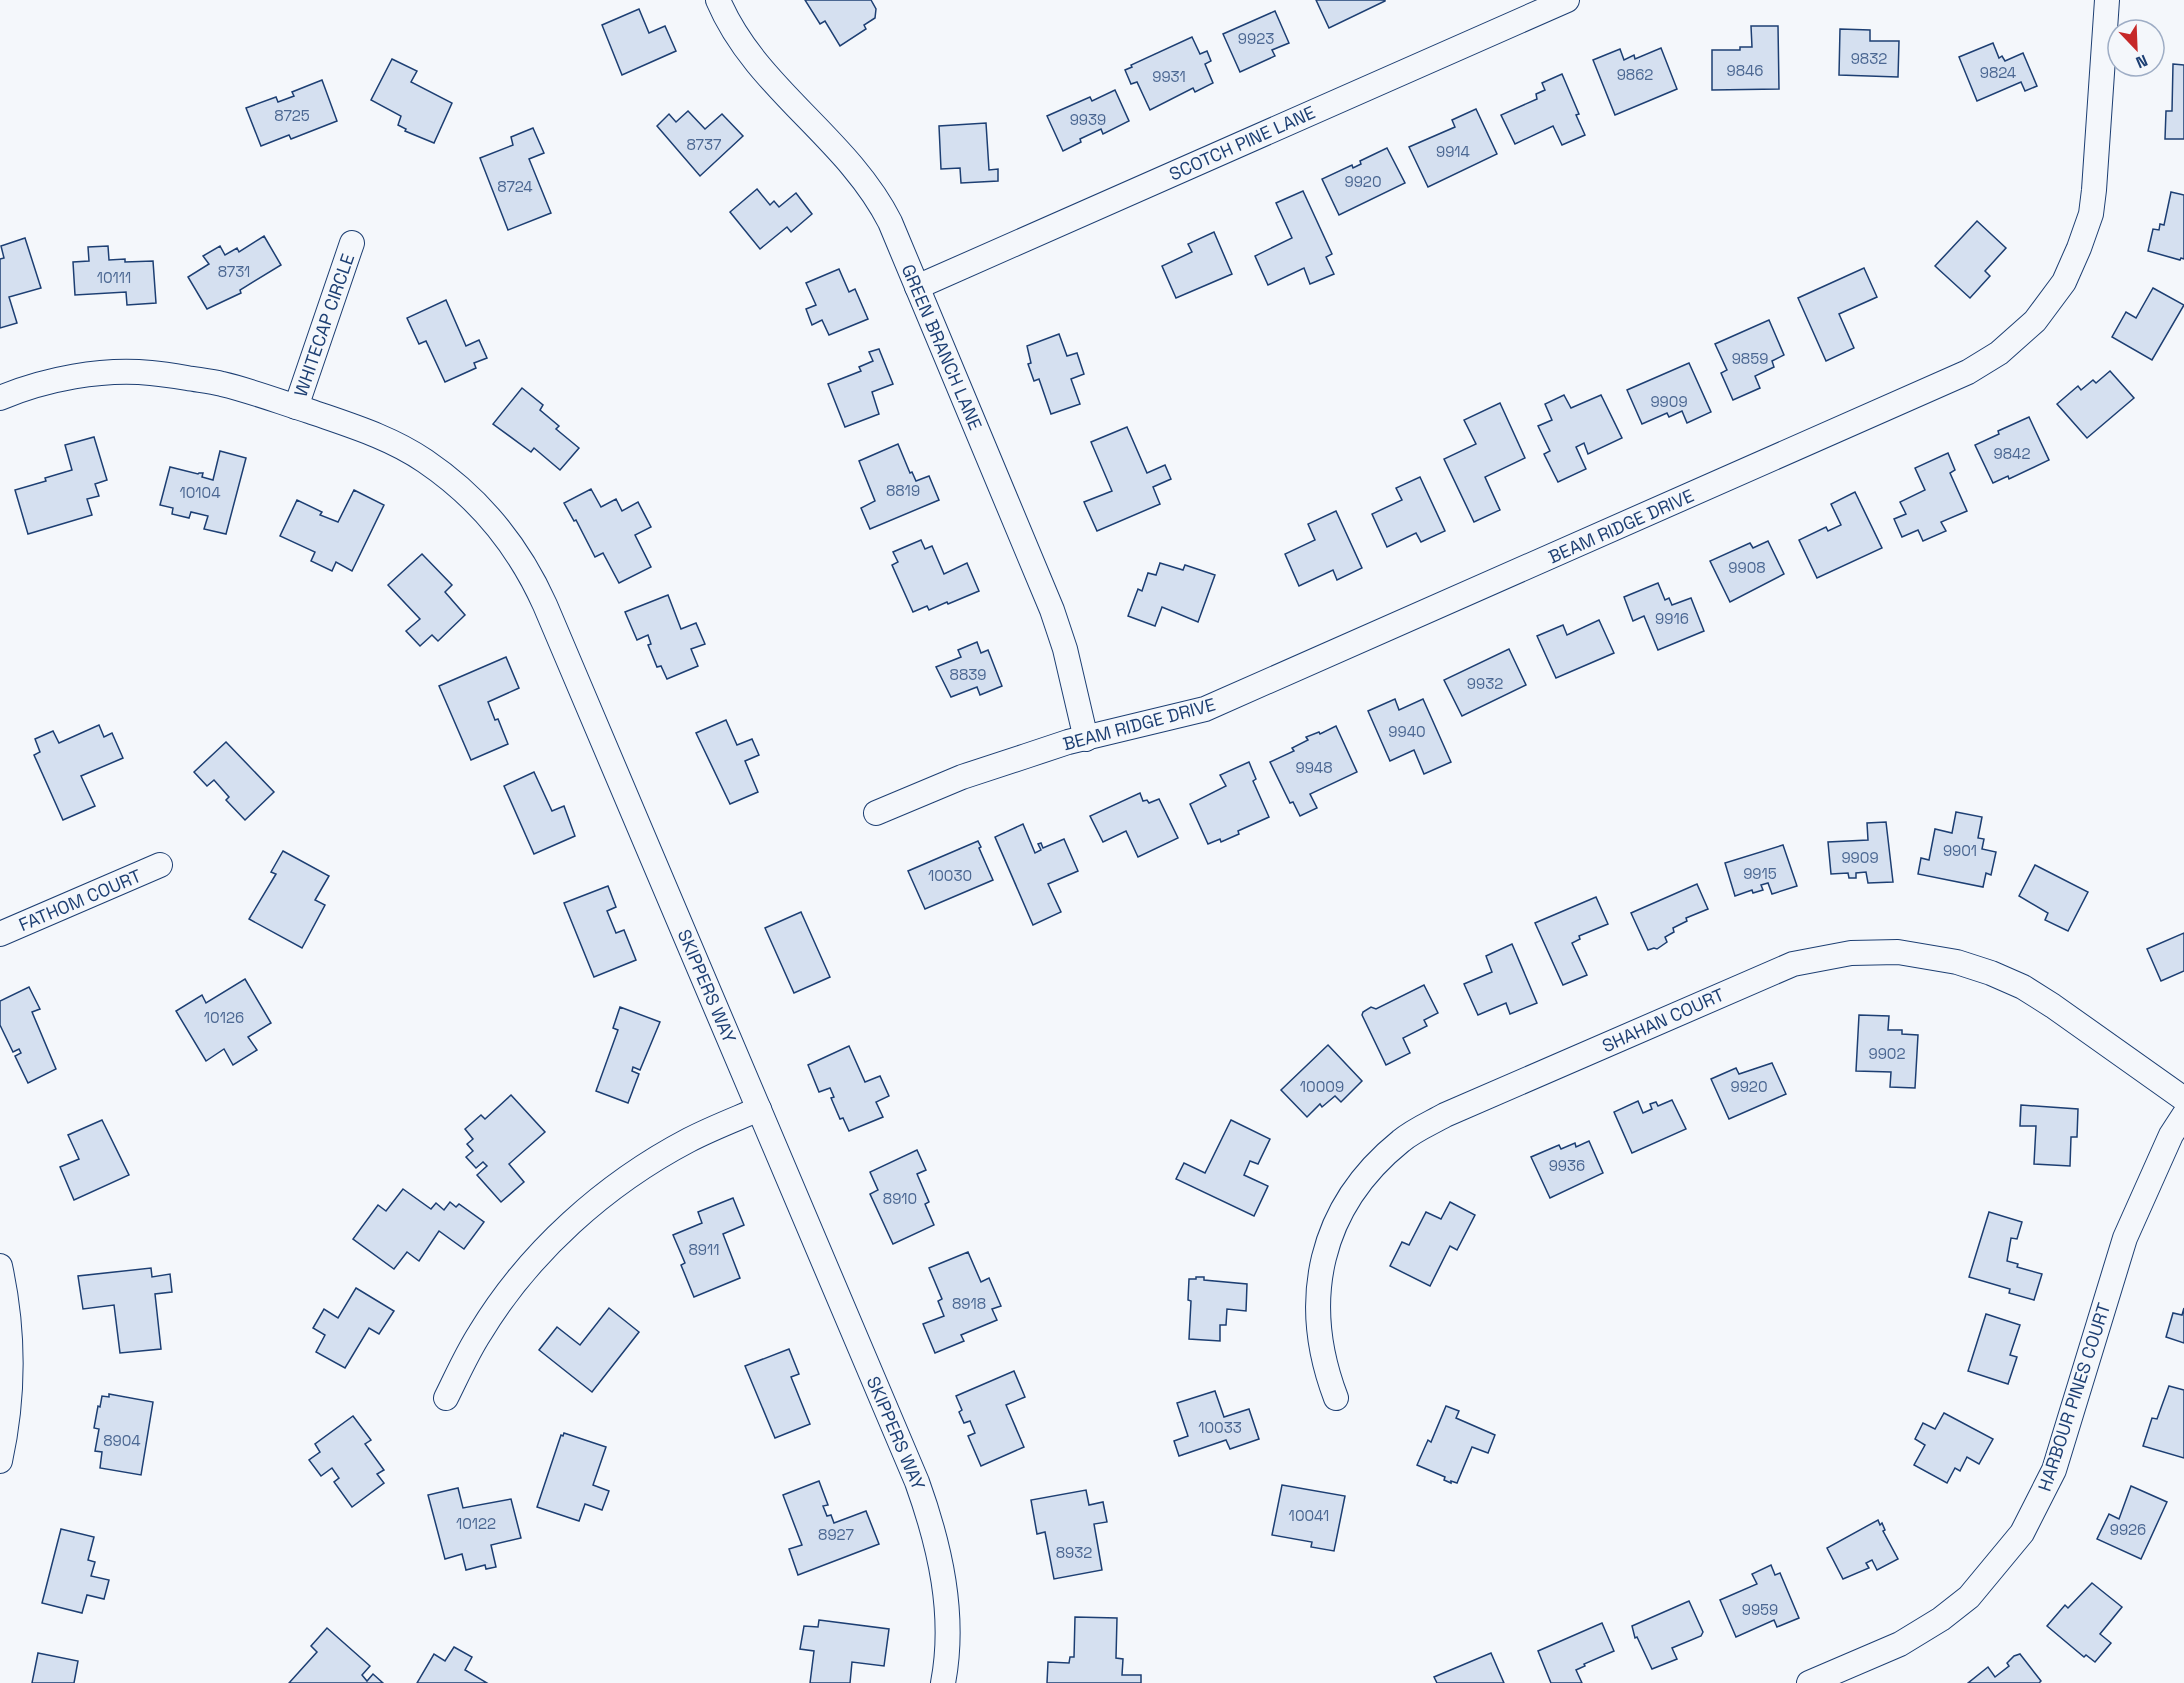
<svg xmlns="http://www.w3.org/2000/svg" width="2184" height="1683" viewBox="0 0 2184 1683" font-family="'Space Grotesk',sans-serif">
<rect width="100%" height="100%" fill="#f4f7fb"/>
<g fill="#d5e0f0" stroke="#1d3f73" stroke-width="1.5">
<polygon points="805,0 871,0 876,9 875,18 864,25 866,29 840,46 825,21 820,24"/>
<polygon points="1316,0 1385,0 1385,1 1329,28"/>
<polygon points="639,9 649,33 665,26 676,51 622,75 602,25"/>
<polygon points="1275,11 1289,43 1272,50 1275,56 1240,72 1223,34"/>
<polygon points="1751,26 1778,26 1779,89 1712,90 1712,50 1740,50 1740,47 1752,47"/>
<polygon points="1840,29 1870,30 1870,41 1899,41 1898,77 1839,75"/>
<polygon points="1192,37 1200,54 1207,51 1211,61 1205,64 1213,83 1195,92 1193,88 1150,110 1137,82 1131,84 1125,70 1132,67 1131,65"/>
<polygon points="1993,43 1999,58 2002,56 2005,61 2023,53 2037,86 2025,91 2021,82 1977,101 1959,57"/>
<polygon points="1661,48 1677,89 1615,115 1593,60 1620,49 1624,60 1634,55 1635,59"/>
<polygon points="392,59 417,71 411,82 452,103 434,143 405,131 406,129 398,125 401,116 371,100"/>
<polygon points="2173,64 2184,65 2184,139 2165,139 2166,111 2172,111"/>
<polygon points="1562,74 1579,114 1576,115 1585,135 1562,145 1553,126 1515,144 1501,115 1537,99 1536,94 1545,90 1542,83"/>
<polygon points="322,80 337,121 291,139 289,135 261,146 246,108 276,97 278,102 294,96 292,92"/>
<polygon points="1115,90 1129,121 1103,134 1101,129 1080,139 1081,142 1063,151 1047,116 1090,97 1092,101"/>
<polygon points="1476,109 1497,154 1428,187 1409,147 1455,127 1452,120"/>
<polygon points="688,111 705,129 722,114 743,136 700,176 657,126 669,114 676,122"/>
<polygon points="986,123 989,170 998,169 998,181 961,183 960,168 941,169 939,126"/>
<polygon points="533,128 544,153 529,159 551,213 508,230 480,158 513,145 511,137"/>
<polygon points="1387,148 1405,183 1339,215 1322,179 1352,165 1353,168 1361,164 1360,161"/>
<polygon points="757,189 770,205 774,201 779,207 796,193 812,214 791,232 787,227 760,249 730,212"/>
<polygon points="1303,191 1332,254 1326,257 1334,274 1310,284 1304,268 1268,285 1255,256 1292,238 1276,203"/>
<polygon points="2171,192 2184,195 2184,259 2181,258 2180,260 2148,251 2153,229 2159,230 2160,224 2164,225"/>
<polygon points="1977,221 2006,248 1985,271 1990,276 1970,298 1935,266"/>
<polygon points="1214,232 1232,274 1176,298 1162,266 1192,252 1188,244"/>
<polygon points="264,236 281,265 240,290 241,293 207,309 188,277 209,264 203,256 220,246 225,255 237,248 239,252"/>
<polygon points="25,238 41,288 9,297 17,323 0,328 0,259 4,258 1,246"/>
<polygon points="108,246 109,260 125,259 125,262 153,261 156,303 127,305 126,292 75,295 73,262 89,261 88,247"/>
<polygon points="1864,268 1877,297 1839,314 1854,348 1826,361 1798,298"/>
<polygon points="839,269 849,292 855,289 868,319 829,335 822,320 812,325 806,309 816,305 806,283"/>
<polygon points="2153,288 2184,305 2152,360 2112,337 2126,312 2136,318"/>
<polygon points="446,300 466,346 479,340 487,358 474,363 476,368 445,382 426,341 419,344 407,318"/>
<polygon points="1769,320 1784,355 1772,361 1774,367 1755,376 1760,388 1733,400 1721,373 1727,370 1715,344"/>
<polygon points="1059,334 1067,356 1077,353 1084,374 1071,379 1080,404 1051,414 1039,379 1034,381 1028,364 1031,363 1027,346"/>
<polygon points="879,349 893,384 872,392 879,414 845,427 828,384 861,371 859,367 873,361 869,352"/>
<polygon points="1689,363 1711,412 1687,423 1682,411 1669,417 1667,413 1642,424 1627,390"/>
<polygon points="2110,371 2134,398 2087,438 2057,404 2078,386 2081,390 2093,380 2096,383"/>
<polygon points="522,388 543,405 540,410 559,426 556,429 579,448 560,470 534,448 531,452 493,424"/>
<polygon points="1564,395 1571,408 1601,395 1622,438 1588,454 1584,443 1576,447 1586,469 1558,482 1544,454 1550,451 1538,426 1552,420 1545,404"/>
<polygon points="1500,403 1525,458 1485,477 1500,510 1474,522 1444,459 1476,444 1464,420"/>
<polygon points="2029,417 2049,460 2009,479 2008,476 1993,483 1975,445 1999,434 1998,431"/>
<polygon points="1127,427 1147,473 1165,465 1171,479 1153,487 1160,504 1097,531 1084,502 1112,491 1091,442"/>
<polygon points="94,437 107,480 95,484 99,496 87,499 92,515 28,534 15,490 46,481 45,478 72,470 65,445"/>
<polygon points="898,444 910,473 912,472 916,481 929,476 939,500 870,529 861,508 875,501 859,461"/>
<polygon points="220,451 246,458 226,534 204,529 208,516 191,512 189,518 172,514 173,508 160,505 170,467 198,474 199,473 203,473 202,477 213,480"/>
<polygon points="1948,453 1955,470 1950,473 1967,511 1941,522 1946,531 1923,541 1918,530 1902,537 1894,519 1906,514 1900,502 1925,490 1915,468"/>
<polygon points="1420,477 1445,531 1421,542 1416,533 1387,547 1372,514 1402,500 1396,488"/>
<polygon points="591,489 601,507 616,499 622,511 638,502 651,527 635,535 651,567 619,583 603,553 595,557 576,520 574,521 564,503"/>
<polygon points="354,490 384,505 352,571 336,562 332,571 311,561 315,552 280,536 297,500 322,512 320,515 338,522"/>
<polygon points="1855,492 1882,548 1817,578 1799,540 1826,527 1828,531 1841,525 1831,504"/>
<polygon points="1336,511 1362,568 1337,580 1333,570 1299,586 1285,554 1315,540 1308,524"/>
<polygon points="921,540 925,549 932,546 944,574 967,563 979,591 948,604 947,602 929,610 927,606 913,612 892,565 898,562 893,552"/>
<polygon points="1768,541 1784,574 1730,602 1710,561 1750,543 1753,548"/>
<polygon points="422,554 452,585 445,592 465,615 438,641 432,635 420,646 406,631 420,619 388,585"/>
<polygon points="1160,563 1183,570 1185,565 1215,575 1198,622 1162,607 1155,626 1128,616 1138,589 1142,591 1148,573 1156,575"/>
<polygon points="1658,583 1665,600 1669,598 1672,605 1691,598 1704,631 1658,650 1644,616 1633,621 1624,597"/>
<polygon points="668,595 681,629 696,623 705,644 691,649 698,666 667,679 661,666 657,667 648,645 651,644 648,635 637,640 625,612"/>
<polygon points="1599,620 1614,653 1556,678 1537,636 1563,625 1567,635"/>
<polygon points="977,642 981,653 988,650 1002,686 980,695 977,687 951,697 936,667 961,657 958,650"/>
<polygon points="1509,649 1526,685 1462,716 1444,680"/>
<polygon points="506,657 519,688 488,702 495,720 498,719 508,744 471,760 439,686"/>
<polygon points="1395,699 1399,710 1423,699 1451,762 1424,774 1414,750 1390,761 1368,711"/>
<polygon points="726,720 737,745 752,739 759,755 745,761 758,792 730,804 696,733"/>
<polygon points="99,725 104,737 112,733 123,758 81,776 95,806 63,820 34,755 40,752 35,739 53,731 59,743"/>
<polygon points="1336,726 1357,772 1310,794 1317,808 1300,816 1293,802 1290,803 1270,762 1294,751 1292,748 1308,740 1306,737 1319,732 1320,734"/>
<polygon points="226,742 274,792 245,820 226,800 229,797 214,780 207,786 194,772"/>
<polygon points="1249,762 1256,779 1253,781 1269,817 1238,831 1239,834 1221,842 1220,839 1208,844 1190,804 1226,786 1220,775"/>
<polygon points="534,772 552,811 564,806 575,836 534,854 504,786"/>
<polygon points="1140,793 1143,801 1147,800 1149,803 1159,799 1178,838 1138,857 1126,831 1103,842 1090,816"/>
<polygon points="1956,812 1982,817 1978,838 1984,839 1982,849 1996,852 1991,875 1986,873 1983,887 1918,874 1921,858 1929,860 1935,829 1952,833"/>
<polygon points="1886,822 1893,882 1868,883 1866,872 1856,873 1856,878 1849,878 1848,873 1831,874 1828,842 1868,840 1867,823"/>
<polygon points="1023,824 1035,853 1041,850 1038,844 1041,843 1043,848 1064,839 1078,871 1048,884 1061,912 1033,925 995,837"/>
<polygon points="978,841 981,847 979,848 993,880 925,909 908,871"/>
<polygon points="1783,845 1797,886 1772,894 1768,883 1761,885 1763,890 1753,893 1752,890 1735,896 1725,863"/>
<polygon points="283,851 329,876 315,900 325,905 302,948 249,919 276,874 271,872"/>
<polygon points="2035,865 2088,892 2068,931 2045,920 2048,913 2019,896"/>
<polygon points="1697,884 1708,909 1686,918 1687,921 1673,928 1674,932 1665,937 1667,942 1657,949 1654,948 1648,950 1631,913"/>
<polygon points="608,886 616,907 607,911 616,933 624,930 636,960 594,977 564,903"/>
<polygon points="1596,897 1608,924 1579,936 1580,939 1572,943 1587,975 1563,985 1535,923"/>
<polygon points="801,912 830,977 794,993 765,928"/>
<polygon points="2184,933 2184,971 2161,981 2147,949"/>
<polygon points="1512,944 1537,1003 1510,1014 1506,1003 1478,1015 1464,984 1492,972 1486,956"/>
<polygon points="245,979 271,1023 248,1037 257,1050 233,1065 224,1049 206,1061 176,1011 202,995 206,1003"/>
<polygon points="1424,985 1438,1013 1424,1020 1427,1026 1403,1038 1410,1053 1386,1065 1362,1015 1363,1012 1371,1007 1376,1009"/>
<polygon points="29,987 40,1009 32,1012 56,1069 28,1083 15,1056 21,1053 19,1049 13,1052 0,1025 0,1001"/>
<polygon points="620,1007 660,1022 640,1070 633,1067 632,1071 639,1074 628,1103 596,1091 618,1030 613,1028"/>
<polygon points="1859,1015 1889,1016 1888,1030 1902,1030 1902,1034 1918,1035 1915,1088 1890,1087 1891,1072 1856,1071"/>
<polygon points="1328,1045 1362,1081 1341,1102 1335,1096 1322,1107 1320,1104 1307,1117 1281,1090"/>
<polygon points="849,1046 865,1082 880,1076 889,1096 876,1102 883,1117 849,1131 843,1118 840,1119 831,1098 834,1097 830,1088 819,1092 808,1065"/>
<polygon points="1772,1063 1786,1094 1729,1119 1711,1079 1736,1068 1739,1074"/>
<polygon points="511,1095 545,1132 509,1164 524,1182 501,1202 477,1175 487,1166 483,1162 476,1168 466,1157 473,1151 467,1144 473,1139 465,1129 481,1115 485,1119"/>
<polygon points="1672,1100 1686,1129 1632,1153 1614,1112 1638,1101 1643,1113 1652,1109 1650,1104 1656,1102 1658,1106"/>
<polygon points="2021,1105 2078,1109 2077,1137 2071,1137 2070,1166 2034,1164 2036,1126 2020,1126"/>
<polygon points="102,1120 129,1175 74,1200 60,1167 79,1159 68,1135"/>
<polygon points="1231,1120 1270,1139 1258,1164 1250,1161 1244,1175 1268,1186 1254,1216 1176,1179 1184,1163 1205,1173"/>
<polygon points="1589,1141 1603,1173 1550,1198 1531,1157 1559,1145 1561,1149 1575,1143 1576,1147"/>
<polygon points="917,1150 926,1170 917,1174 929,1202 925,1204 934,1225 893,1244 870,1194 878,1190 870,1172"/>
<polygon points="403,1189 431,1209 436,1203 444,1210 450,1202 456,1207 459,1204 484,1222 464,1249 439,1231 419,1261 407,1252 394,1269 353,1239 378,1205 386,1211"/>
<polygon points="733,1198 744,1225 723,1234 740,1278 694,1297 681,1265 685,1263 673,1235 702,1223 698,1212"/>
<polygon points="1450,1202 1475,1215 1457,1250 1450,1246 1430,1286 1390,1266 1402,1242 1409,1245 1426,1212 1441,1219"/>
<polygon points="1989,1212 2022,1222 2017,1239 2011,1238 2007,1261 2018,1264 2017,1267 2042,1274 2034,1300 2009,1293 2010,1289 1969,1277"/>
<polygon points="968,1252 981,1282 989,1278 1001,1306 992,1309 997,1320 961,1335 964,1341 935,1353 923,1324 944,1316 938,1301 942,1299 929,1268"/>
<polygon points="151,1268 152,1277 170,1274 172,1292 155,1294 161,1349 120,1353 114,1305 83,1309 78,1276"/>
<polygon points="1196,1277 1204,1277 1204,1280 1247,1284 1246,1311 1227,1309 1226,1325 1220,1325 1220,1341 1189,1339 1191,1301 1188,1300 1189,1279 1196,1279"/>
<polygon points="356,1288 394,1311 379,1334 369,1328 345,1368 316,1352 325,1335 313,1328 324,1309 338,1318"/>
<polygon points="609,1308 639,1332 592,1392 539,1350 557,1327 580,1345"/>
<polygon points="2184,1308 2184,1343 2166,1337 2173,1313 2182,1315"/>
<polygon points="1986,1314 2020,1325 2010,1355 2017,1357 2008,1384 1968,1371"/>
<polygon points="789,1349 799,1374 791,1377 810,1424 775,1438 745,1366"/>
<polygon points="1014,1371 1025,1397 1006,1405 1024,1447 981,1466 968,1436 975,1433 970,1421 964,1423 959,1412 962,1410 956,1396"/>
<polygon points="2169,1386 2184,1390 2184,1458 2143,1446 2152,1418 2157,1419"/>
<polygon points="1215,1391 1224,1417 1249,1409 1259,1439 1230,1449 1226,1440 1179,1456 1174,1441 1188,1436 1177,1403"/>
<polygon points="109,1394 153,1402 141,1475 100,1468 102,1452 95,1451 99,1429 94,1428 98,1406 100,1407 102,1396 109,1397"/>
<polygon points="1446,1406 1459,1411 1456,1418 1495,1435 1488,1453 1472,1447 1457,1483 1451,1481 1451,1483 1444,1480 1445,1477 1417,1465 1428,1440 1431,1442"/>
<polygon points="1944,1413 1993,1439 1979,1464 1967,1457 1960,1471 1955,1468 1947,1483 1914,1465 1925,1445 1915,1439 1923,1423 1935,1429"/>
<polygon points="353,1416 371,1440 365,1444 384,1470 377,1474 384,1483 352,1507 334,1482 339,1478 332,1468 321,1476 309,1460 320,1452 315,1444"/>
<polygon points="564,1433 606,1447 593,1485 609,1491 602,1510 585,1504 579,1521 537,1507 561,1435 563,1436"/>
<polygon points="819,1481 828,1505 823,1506 827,1516 831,1515 834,1523 866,1511 879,1544 798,1575 789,1549 802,1545 783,1495"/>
<polygon points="1282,1485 1345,1496 1334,1551 1311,1547 1312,1542 1272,1535"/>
<polygon points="2131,1486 2167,1502 2141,1559 2097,1539 2109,1514 2119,1519"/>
<polygon points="458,1488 463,1508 511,1499 521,1538 491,1545 496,1567 486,1569 485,1565 466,1570 462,1554 445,1559 428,1495"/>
<polygon points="1086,1490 1089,1505 1103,1502 1107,1522 1094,1524 1102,1570 1054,1579 1045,1532 1037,1534 1031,1500"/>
<polygon points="1878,1520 1880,1525 1882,1523 1885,1530 1883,1531 1898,1559 1877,1570 1872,1560 1866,1563 1869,1568 1843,1579 1827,1548"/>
<polygon points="61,1529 94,1537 88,1560 95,1562 91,1576 109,1580 104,1599 87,1595 82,1613 42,1603"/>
<polygon points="1771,1565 1775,1575 1780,1573 1799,1618 1777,1627 1774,1620 1736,1637 1720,1600 1757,1584 1752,1574"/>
<polygon points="2092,1583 2122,1607 2100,1634 2111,1643 2095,1662 2086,1655 2084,1657 2047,1626 2065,1605 2068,1608"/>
<polygon points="1689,1601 1703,1632 1701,1636 1672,1648 1677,1659 1652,1669 1637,1637 1635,1638 1632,1626"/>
<polygon points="1075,1617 1117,1618 1116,1658 1123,1659 1122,1675 1141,1675 1141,1683 1047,1683 1048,1662 1069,1663 1070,1657 1074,1657"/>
<polygon points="819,1620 889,1629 884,1666 852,1662 850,1683 810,1683 814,1651 800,1649 804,1626 818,1627"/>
<polygon points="1602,1623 1614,1651 1584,1664 1585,1666 1576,1670 1582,1683 1551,1683 1538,1651"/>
<polygon points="327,1628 370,1666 362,1675 367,1681 373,1674 383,1683 289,1683 317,1652 311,1646"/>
<polygon points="454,1647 472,1657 465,1670 487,1683 417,1683 434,1654 445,1661"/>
<polygon points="38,1653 78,1661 74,1683 32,1683"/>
<polygon points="1491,1653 1504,1683 1437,1683 1434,1677"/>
<polygon points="2020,1654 2041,1681 2039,1683 1968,1683 1988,1667 1995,1677 2009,1666 2007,1663 2014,1656"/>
</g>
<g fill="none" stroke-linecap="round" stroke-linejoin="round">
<defs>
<g id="street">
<path d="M718,0C755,88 847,137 890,222L1052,610L1065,649L1086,739"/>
<polyline points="917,287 1567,0"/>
<path d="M0,398C45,379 102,368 151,373C163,374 175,376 187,378C198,380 211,381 222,384C252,391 280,402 309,411C349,425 390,437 425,461C478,497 519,547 545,605L917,1482C940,1546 956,1615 943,1683"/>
<polyline points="296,407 352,243"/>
<polyline points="876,813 962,777 1026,756 1068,742 1205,709 1968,372 1999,353 2035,321 2064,282 2079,248 2091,214 2094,190 2107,0"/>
<polyline points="0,934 160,865"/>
<path d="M0,1266C14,1330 14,1397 0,1461"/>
<path d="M446,1398C457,1376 467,1353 480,1333C529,1252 605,1184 689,1140C712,1128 736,1119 759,1109"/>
<path d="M1336,1398C1299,1301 1319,1207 1401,1141C1414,1130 1431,1123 1445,1115L1793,964L1851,953L1898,952L1957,962L1991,973L2023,987L2053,1006L2184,1099"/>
<polyline points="1809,1683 1900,1644 1941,1619 1969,1597 2022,1533 2054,1470 2125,1238 2171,1135 2184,1115"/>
</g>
</defs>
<use href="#street" stroke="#1d3f73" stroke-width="26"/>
<use href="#street" stroke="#f4f7fb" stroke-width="24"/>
</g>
<g text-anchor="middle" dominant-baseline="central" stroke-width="4.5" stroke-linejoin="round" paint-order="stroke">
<g font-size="15" fill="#4b6792">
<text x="1256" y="38">9923</text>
<text x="1869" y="58">9832</text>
<text x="1745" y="70">9846</text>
<text x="1998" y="72">9824</text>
<text x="1635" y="74">9862</text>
<text x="1169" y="76">9931</text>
<text x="292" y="115">8725</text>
<text x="1088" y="119">9939</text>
<text x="704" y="144">8737</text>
<text x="1453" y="151">9914</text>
<text x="1363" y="181">9920</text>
<text x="515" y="186">8724</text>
<text x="234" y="271">8731</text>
<text x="114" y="277">10111</text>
<text x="1750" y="358">9859</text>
<text x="1669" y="401">9909</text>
<text x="2012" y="453">9842</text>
<text x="903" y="490">8819</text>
<text x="200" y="492">10104</text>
<text x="1747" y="567">9908</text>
<text x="1672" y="618">9916</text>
<text x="968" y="674">8839</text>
<text x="1485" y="683">9932</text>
<text x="1407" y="731">9940</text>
<text x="1314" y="767">9948</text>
<text x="1960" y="850">9901</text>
<text x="1860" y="857">9909</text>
<text x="1760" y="873">9915</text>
<text x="950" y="875">10030</text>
<text x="224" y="1017">10126</text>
<text x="1887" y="1053">9902</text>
<text x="1322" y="1086">10009</text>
<text x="1749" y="1086">9920</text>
<text x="1567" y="1165">9936</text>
<text x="900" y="1198">8910</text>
<text x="704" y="1249">8911</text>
<text x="969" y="1303">8918</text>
<text x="1220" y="1427">10033</text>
<text x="122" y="1440">8904</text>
<text x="1309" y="1515">10041</text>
<text x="476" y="1523">10122</text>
<text x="2128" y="1529">9926</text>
<text x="836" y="1534">8927</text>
<text x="1074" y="1552">8932</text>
<text x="1760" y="1609">9959</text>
</g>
<g font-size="18" fill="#1d3f73" stroke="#f4f7fb">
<text transform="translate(1242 143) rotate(-24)">SCOTCH PINE LANE</text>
<text transform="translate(324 325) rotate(-71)">WHITECAP CIRCLE</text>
<text transform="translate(942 347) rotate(67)">GREEN BRANCH LANE</text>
<text transform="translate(1621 526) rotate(-24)">BEAM RIDGE DRIVE</text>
<text transform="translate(1139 724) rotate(-15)">BEAM RIDGE DRIVE</text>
<text transform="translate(80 900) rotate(-23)">FATHOM COURT</text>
<text transform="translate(707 986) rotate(67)">SKIPPERS WAY</text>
<text transform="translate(1663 1020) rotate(-24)">SHAHAN COURT</text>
<text transform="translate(2074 1397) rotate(-72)">HARBOUR PINES COURT</text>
<text transform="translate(896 1433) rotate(67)">SKIPPERS WAY</text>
</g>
</g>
<g transform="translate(2136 48) rotate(157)"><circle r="28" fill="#f4f7fb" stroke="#9eadc5" stroke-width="1.5"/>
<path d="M0-4.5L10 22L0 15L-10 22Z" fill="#c62828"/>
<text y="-9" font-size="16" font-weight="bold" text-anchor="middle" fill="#1d3f73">N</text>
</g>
</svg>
